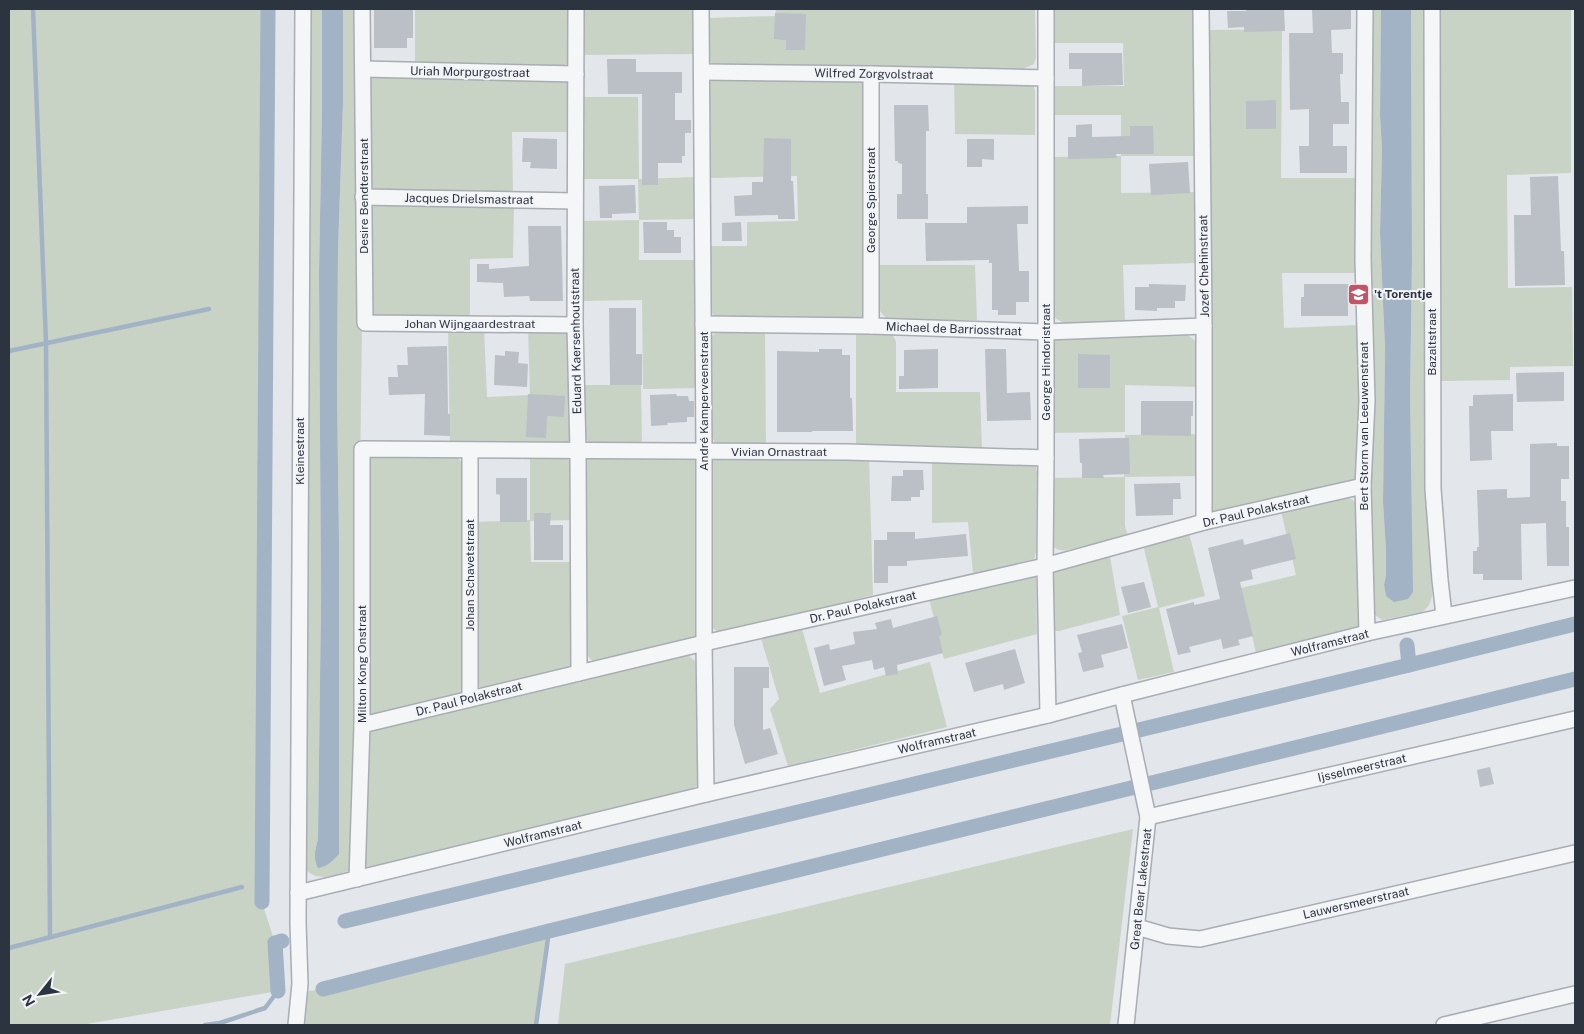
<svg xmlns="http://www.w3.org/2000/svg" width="1584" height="1034" viewBox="0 0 1584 1034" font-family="'Public Sans',sans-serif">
<rect width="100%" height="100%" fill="#e3e6ea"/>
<g fill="#c8d3c5">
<polygon points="9,9 268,9 262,902 275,943 278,991 81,1025 9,1025"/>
<path d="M308,9H322V108L319,274L321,600L318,839L315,850L331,863L339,854V541L337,390L338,250L343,103V9H355L362,324L355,869C336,874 320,884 305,869Z"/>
<polygon points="415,9 571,9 570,61 565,65 558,67 415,66"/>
<polygon points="580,9 696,9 697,54 581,55"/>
<polygon points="776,9 1035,9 1036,57 1034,64 1020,70 722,66 714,65 708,59 707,18 775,16"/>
<polygon points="1048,9 1198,9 1200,156 1121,156 1121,193 1197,192 1198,263 1123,265 1125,323 1064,323 1055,318 1051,311 1048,157 1121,156 1121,115 1049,115 1048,86 1124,86 1123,43 1049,43"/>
<path d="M1369,9H1381L1380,116L1382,149L1380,233L1385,348L1383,502L1386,550V575L1384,585L1386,596L1410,401L1412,259L1411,9H1425L1429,434L1432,596C1430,604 1429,607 1422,612L1382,620L1374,614L1371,608L1372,414Z"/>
<polygon points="1437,9 1571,9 1571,173 1507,175 1508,288 1572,287 1573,366 1510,367 1510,380 1441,381"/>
<polygon points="1282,29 1281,178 1357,178 1358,273 1282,273 1284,328 1358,325 1362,428 1355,484 1221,514 1214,512 1208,507 1207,30"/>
<polygon points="376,75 570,81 573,132 512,132 513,196 373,192 368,187 369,80"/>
<polygon points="954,78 1032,82 1035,90 1035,135 955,134"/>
<polygon points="715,79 860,81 864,85 866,315 861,320 716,317 711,312 708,305 708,246 747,246 747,222 798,221 797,176 708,178 707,89 709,83"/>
<polygon points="580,97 638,97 639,179 695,177 696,219 639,220 639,260 697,260 698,388 643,389 642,300 583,301 580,221 639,220 638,179 581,179"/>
<polygon points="378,201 514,203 513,258 470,259 470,320 373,317 368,307 370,206"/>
<path d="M876,265H975L977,320H890C870,310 876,283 876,265Z"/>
<polygon points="484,328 487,397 530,395 528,329 570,331 573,439 569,445 450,446 448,329"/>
<polygon points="891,331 896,342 896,392 980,392 982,449 856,448 856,332"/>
<polygon points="724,332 765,332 766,446 716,444 713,439 711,431 709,338 716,333"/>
<path d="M1181,333C1208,340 1199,365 1199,387L1125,385V432L1049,433L1052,340L1058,334Z"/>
<path d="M582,385H641L642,446L591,445C578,432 582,403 582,385Z"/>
<path d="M1200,434L1199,476L1125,477V526L1128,536L1067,550C1058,551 1055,549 1050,543L1049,478L1124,477L1125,435Z"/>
<polygon points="373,455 454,455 465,465 467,689 455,699 369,719 368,460"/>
<path d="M588,455H698L699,628L694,638L600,664C590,661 587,656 583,647V459Z"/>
<path d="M720,455L869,457L873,595L724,633C715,632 713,629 710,621L711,468L713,459Z"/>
<polygon points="530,456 563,456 569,460 572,466 572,520 530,521 531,562 574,562 573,660 571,667 566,672 487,690 481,688 476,683 474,522 530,520"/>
<polygon points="932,458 1035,463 1037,472 1036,552 1034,559 973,573 968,522 932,523"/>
<path d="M1341,497C1349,497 1353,499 1358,506L1361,620L1359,626L1354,629L1256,653L1241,588L1296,575L1281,511Z"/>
<polygon points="1189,533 1205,596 1159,608 1174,672 1138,680 1122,616 1158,607 1143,544"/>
<polygon points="1109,551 1120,615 1059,631 1050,631 1049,566"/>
<polygon points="1036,576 1037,634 944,659 928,594"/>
<polygon points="801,625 820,693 930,662 947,727 788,766 770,709 779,699 760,635"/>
<polygon points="688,655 695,661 698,671 700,776 698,785 688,791 366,870 362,868 365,730"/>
<polygon points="1133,829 1110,1025 558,1025 565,964"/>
<polygon points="549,931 536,1025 301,1025 302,992 323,989"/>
</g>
<g fill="#a2b3c6">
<path d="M322,9H343V103L338,250L337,390L339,541V854C332,862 328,866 318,868C313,858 315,850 318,839L321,600L319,274L322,108Z"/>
<polygon points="1381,9 1411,9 1412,259 1410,401 1413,592 1408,599 1394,602 1386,596 1384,585 1386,575 1386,550 1383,502 1385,348 1380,233 1382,149 1380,116"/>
</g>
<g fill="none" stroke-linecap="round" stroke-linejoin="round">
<g stroke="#a2b3c6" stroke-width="4.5">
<polyline points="33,9 46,343 50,937"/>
<polyline points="9,351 209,309"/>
<polyline points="9,948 242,887"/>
<polyline points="205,1025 220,1023 265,1008 278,991"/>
<polyline points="536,1025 549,931"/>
</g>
<g stroke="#a2b3c6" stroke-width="15">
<polyline points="1407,645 1409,665"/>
<polyline points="262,902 268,9"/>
<polyline points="345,921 1409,665 1575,624"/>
<polyline points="323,989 549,931 1575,679"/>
<polyline points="278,991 275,943 282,941"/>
</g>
</g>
<g fill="#bbbfc6">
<polygon points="374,9 413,10 413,38 407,38 407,48 374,48"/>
<polygon points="1246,9 1284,9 1285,31 1244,32 1244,27 1228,28 1227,11 1246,11"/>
<polygon points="1312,9 1351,9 1351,29 1331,30 1332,53 1343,53 1343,74 1340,74 1341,102 1349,102 1349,124 1333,124 1333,146 1347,146 1347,173 1300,173 1299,146 1309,146 1309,109 1290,110 1289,33 1313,33"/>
<polygon points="775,13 806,14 805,50 786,50 786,40 774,39"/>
<polygon points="1069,53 1122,53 1123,85 1082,86 1082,69 1069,69"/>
<polygon points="607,59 636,59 636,72 682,72 682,93 675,93 675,120 691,120 691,133 685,133 685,156 682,156 682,163 658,163 658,185 642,185 642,94 608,94"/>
<polygon points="1276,100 1276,129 1246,129 1246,101"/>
<polygon points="894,105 928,105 929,131 926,131 926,194 928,194 928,219 897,219 897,194 902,194 902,164 898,163 898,161 895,161"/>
<polygon points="1092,124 1092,137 1130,136 1130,126 1153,126 1154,154 1116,154 1117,158 1068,159 1068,137 1076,137 1076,125"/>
<polygon points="523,138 557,139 557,169 530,168 531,162 522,162"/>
<polygon points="764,138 791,139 791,181 793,181 795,219 778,219 778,215 735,216 734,196 752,195 752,182 763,182"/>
<polygon points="967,139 994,139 994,160 982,159 982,167 967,167"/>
<polygon points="1188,162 1190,193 1151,195 1149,164"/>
<polygon points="1558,176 1561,251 1564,251 1565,285 1515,286 1514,215 1531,215 1530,177"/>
<polygon points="635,185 636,213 612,214 612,218 600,218 599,186"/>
<polygon points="1028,206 1028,224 1017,224 1019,271 1029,271 1029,302 1016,302 1016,315 998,315 998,310 992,310 992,263 989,263 989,260 926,261 925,223 967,223 967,207"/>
<polygon points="643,222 667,222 667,230 674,230 674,237 681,237 681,253 644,253"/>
<polygon points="741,222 742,241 722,241 722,223"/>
<polygon points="528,226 561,226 563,301 530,301 529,296 504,297 503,283 477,282 477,264 489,264 489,269 529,266"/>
<polygon points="1149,284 1186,285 1185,301 1175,301 1175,308 1157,308 1157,311 1135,310 1135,287 1149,287"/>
<polygon points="1304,284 1348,284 1348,316 1301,316 1301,297 1304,297"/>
<polygon points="609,308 636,308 636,354 642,354 642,385 610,385"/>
<polygon points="447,346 448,414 450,414 450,436 424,435 425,394 389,395 388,377 398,377 397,365 408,365 407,347"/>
<polygon points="819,349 842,349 842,355 850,355 850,398 852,398 853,431 812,431 812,432 777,432 777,351 819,352"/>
<polygon points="938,349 938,388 899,389 899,376 904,376 904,350"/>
<polygon points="985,349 1006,349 1007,393 1030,392 1031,420 987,421"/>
<polygon points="505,351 519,352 518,363 528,364 527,387 494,385 495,355 505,356"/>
<polygon points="1078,354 1110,355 1110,388 1078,388"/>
<polygon points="1564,372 1564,401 1517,402 1516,373"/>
<polygon points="528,394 565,396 564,417 547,416 546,438 526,437"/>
<polygon points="676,394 677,396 688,396 689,401 694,401 694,417 687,417 687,422 667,423 668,425 651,426 650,395"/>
<polygon points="1513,394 1513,431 1491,431 1492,460 1470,461 1469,406 1473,406 1473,395"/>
<polygon points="1141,401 1193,401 1193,416 1191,416 1191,436 1141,435"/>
<polygon points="1118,438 1129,438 1130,474 1103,475 1104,478 1082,478 1082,463 1080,463 1079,439"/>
<polygon points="1557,443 1557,446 1569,446 1569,479 1561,479 1561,501 1566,501 1566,527 1569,527 1569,566 1547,566 1546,523 1521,524 1522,580 1483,580 1483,574 1473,574 1473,551 1477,551 1477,547 1479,547 1477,490 1507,489 1507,498 1530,497 1530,444"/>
<polygon points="903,470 923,470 924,490 920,490 920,497 911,497 911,501 891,501 892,476 903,476"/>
<polygon points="496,478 527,478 527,522 500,522 500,495 496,494"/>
<polygon points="1180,483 1181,499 1173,499 1173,515 1136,516 1134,484"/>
<polygon points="534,513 551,513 550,525 563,525 563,560 534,560"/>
<polygon points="887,532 915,532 915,539 966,534 968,556 907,561 907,566 888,566 888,583 874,583 874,540 887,540"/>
<polygon points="1290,533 1296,559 1251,570 1253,579 1240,582 1253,636 1238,640 1240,645 1223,649 1221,639 1189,647 1191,652 1178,655 1166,609 1194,602 1194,605 1220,599 1208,548 1243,539 1244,545"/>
<polygon points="1144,582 1151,607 1128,613 1121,587"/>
<polygon points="937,616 942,635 939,636 943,653 897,665 898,674 886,676 884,667 874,670 872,660 842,666 846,680 824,686 814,648 829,644 830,650 855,644 853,632 877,629 875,623 891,619 893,628"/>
<polygon points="1122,624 1128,648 1101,655 1104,667 1083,672 1078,653 1082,652 1077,635"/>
<polygon points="1015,649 1025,683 1004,690 1003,684 974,692 965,663"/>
<polygon points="734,667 769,667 769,688 763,688 763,730 770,728 778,754 745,764 734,725"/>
<polygon points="1490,767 1494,784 1480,787 1477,770"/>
</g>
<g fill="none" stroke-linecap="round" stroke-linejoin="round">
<defs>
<g id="minor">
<polyline points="362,9 365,323 575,325"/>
<polyline points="576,9 575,325 578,451 579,673"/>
<polyline points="701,9 704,451 704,643 706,794"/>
<polyline points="1046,9 1046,458 1045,566 1048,715"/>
<polyline points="1201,9 1204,326 1204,522"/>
<polyline points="1365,9 1363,260 1367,401 1363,486 1367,633"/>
<polyline points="1432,9 1433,489 1440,580 1444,615"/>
<polyline points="363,69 576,74"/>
<polyline points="702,72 871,74 1046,78"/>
<polyline points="871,74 871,326"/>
<polyline points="363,197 575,201"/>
<polyline points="703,324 871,326 1046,332 1204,326"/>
<polyline points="470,451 470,699"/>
<polyline points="1122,695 1148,817 1126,1025"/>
<polyline points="362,725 704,643 1045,566 1204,522 1363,486"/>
<polyline points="1148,817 1575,719"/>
<polyline points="357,879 362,725 362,449 847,452 1046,458"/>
<polyline points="298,893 706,794 1048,715 1122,695 1367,633 1575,588"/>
<polyline points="1137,927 1168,936 1200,939 1575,853"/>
<polyline points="296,1025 300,984 298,923 303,9"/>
<polyline points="1444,1025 1575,994"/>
</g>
</defs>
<use href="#minor" stroke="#a8adb4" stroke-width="18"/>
<use href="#minor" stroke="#f5f6f8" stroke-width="15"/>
</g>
<defs>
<symbol id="school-square" viewBox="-11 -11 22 22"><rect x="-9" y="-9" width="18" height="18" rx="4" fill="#c25565" stroke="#f2f4f7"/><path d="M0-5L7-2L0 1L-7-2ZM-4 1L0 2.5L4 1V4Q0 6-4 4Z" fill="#fff"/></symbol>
</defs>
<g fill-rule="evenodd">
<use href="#school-square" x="1346" y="282" width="25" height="25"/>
</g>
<g text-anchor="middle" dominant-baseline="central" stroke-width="4" stroke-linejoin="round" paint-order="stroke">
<g font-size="12" fill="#2c3440" stroke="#f2f4f7">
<text transform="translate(470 72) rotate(1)">Uriah Morpurgostraat</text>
<text transform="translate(874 74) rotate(1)">Wilfred Zorgvolstraat</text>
<text transform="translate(364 196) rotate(-90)">Desire Bendterstraat</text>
<text transform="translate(469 199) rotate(1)">Jacques Drielsmastraat</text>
<text transform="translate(871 200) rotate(-90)">George Spierstraat</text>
<text transform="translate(1204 266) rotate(-91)">Jozef Chehinstraat</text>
<text x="470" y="324">Johan Wijngaardestraat</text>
<text transform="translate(954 329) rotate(2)">Michael de Barriosstraat</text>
<text transform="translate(576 341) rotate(-91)">Eduard Kaersenhoutstraat</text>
<text transform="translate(1432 342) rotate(-90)">Bazaltstraat</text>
<text transform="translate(1046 362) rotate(-90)">George Hindoristraat</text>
<text transform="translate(704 401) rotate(-90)">André Kamperveenstraat</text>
<text transform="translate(1364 426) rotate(-90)">Bert Storm van Leeuwenstraat</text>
<text transform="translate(300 451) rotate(-90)">Kleinestraat</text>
<text x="779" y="452">Vivian Ornastraat</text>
<text transform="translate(1256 511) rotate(-13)">Dr. Paul Polakstraat</text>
<text transform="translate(470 575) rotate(-90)">Johan Schavetstraat</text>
<text transform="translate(863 607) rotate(-13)">Dr. Paul Polakstraat</text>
<text transform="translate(1330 643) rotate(-14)">Wolframstraat</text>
<text transform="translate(362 664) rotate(-90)">Milton Kong Onstraat</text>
<text transform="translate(469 699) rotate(-14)">Dr. Paul Polakstraat</text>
<text transform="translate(937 741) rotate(-13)">Wolframstraat</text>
<text transform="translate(1362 768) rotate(-13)">Ijsselmeerstraat</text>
<text transform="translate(543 834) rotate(-14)">Wolframstraat</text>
<text transform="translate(1141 889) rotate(-84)">Great Bear Lakestraat</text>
<text transform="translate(1356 903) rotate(-13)">Lauwersmeerstraat</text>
</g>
<g font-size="12" font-weight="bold" fill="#2c3440" stroke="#f2f4f7" text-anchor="start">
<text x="1374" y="294">'t Torentje</text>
</g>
</g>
<rect width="1584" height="1034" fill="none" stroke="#2c3440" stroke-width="20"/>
<g transform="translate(40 994) rotate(240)" stroke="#f2f4f7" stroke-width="4" paint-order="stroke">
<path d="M0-4L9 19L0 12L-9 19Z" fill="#2c3440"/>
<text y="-8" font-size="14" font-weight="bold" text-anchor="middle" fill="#2c3440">N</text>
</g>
</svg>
